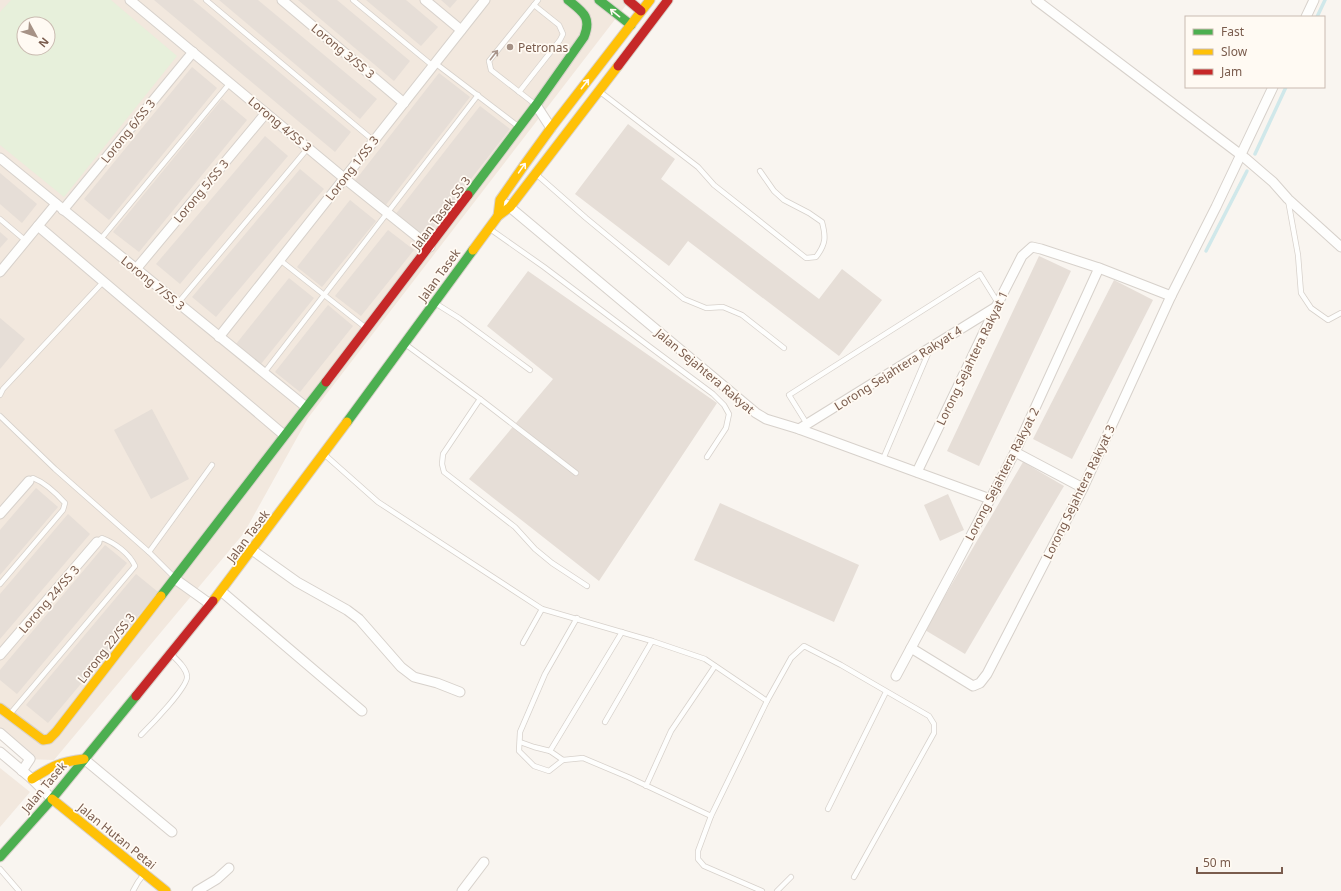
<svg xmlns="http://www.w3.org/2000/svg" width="1341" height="891" viewBox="0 0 1341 891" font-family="'Noto Sans',sans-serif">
<rect width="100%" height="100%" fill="#f9f5f0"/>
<g fill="#f2e8de" fill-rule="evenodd">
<path d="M0,0H630L308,418L244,533L54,760L22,759L0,740ZM24,24H48V48H24Z"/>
<polygon points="0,768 30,792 0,827"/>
</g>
<path fill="#e7f0db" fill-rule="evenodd" d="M11,0H111L177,56L64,197L0,145V12ZM24,24H48V48H24Z"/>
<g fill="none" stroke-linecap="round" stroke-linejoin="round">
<g stroke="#d0e8ea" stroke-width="3.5">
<polyline points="1317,17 1325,0"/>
<polyline points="1255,154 1286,87"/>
<polyline points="1206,251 1247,171"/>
</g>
</g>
<g fill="#e6ded7">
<polygon points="154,0 193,0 351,132 335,152"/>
<polygon points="219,0 258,0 377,99 360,119"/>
<polygon points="298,0 337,0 410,61 394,81"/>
<polygon points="366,0 406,0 438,27 421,46"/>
<polygon points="441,0 457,0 450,8"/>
<polygon points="192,67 217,88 109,220 84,199"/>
<polygon points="439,73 470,97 385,206 354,182"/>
<polygon points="222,99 247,120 139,252 113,232"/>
<polygon points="480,106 510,129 425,238 395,215"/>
<polygon points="628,124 675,159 661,179 819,299 842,269 882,300 839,356 688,241 669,266 575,194"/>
<polygon points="265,136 288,156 180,284 156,264"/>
<polygon points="300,169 324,189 216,317 192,297"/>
<polygon points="0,173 37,204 22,223 0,204"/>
<polygon points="350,200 376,221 322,287 297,267"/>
<polygon points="388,230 414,250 361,316 335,296"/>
<polygon points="0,232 8,239 0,248"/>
<polygon points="1039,256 1071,271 979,466 947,451"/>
<polygon points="528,271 717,403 599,581 469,479 553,379 487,326"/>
<polygon points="289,278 314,298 261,364 236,344"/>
<polygon points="1114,280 1153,300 1072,459 1033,439"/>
<polygon points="328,305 353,326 300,392 275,372"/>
<polygon points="0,318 25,339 0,369"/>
<polygon points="152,409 189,479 151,499 114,430"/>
<polygon points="1023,462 1064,486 965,654 925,630"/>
<polygon points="36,488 58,507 0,575 0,530"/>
<polygon points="948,494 964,530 940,541 924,505"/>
<polygon points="720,503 859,565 834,622 694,560"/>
<polygon points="68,514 90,534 0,639 0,594"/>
<polygon points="105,545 127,563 17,694 0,680 0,670"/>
<polygon points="136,574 158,592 48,723 26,705"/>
</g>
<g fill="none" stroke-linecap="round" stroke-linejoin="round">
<defs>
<g id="lane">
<polyline points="206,0 374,141"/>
<polyline points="353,0 433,66"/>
<polyline points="435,63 519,127"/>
<path d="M599,91L698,167L714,185L806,258L816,257C826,244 826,237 822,222L809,213L784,200L774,191L760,171"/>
<polyline points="519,92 560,40 563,34 559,25 534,5"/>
<polyline points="536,105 491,70 489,61 538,0"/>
<polyline points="536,174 586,218 684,299 706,308 723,307 742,315 784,348"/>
<polyline points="1288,200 1298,255 1301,293 1311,308 1328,320 1341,313"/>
<polyline points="0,219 26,241"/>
<polyline points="490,229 544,267 650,347 713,394 724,405 729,414 726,428 707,457"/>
<polyline points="100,240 230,83"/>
<polyline points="280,260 366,328"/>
<polyline points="178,303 308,148"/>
<polyline points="435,303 459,318 530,370"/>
<polyline points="405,344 480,399 576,473"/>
<polyline points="264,373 478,95"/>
<polyline points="0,395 3,389 104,281"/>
<polyline points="480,399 443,454 442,464 444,472 515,527 535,549 552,563 587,586"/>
<polyline points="0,416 55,469 149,552 175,578"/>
<polyline points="807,424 789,395 980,274 998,303"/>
<polyline points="325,455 378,502 542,609 652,641 705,659 767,701"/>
<polyline points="883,459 930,349"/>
<polyline points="149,552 212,465"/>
<path d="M0,584L63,510L65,503C56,493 46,483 33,478L29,481"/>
<polyline points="577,618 545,674 520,732 519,751 534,766 549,771 563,760 583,758 628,777 711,816"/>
<polyline points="523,643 542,609"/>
<path d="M10,714L135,566C129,553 115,543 102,538L97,542"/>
<polyline points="605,722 652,641"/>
<path d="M141,735C150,726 189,686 187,676C186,667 176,659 170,653"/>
<polyline points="520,742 534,747 550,751 563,760"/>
<polyline points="550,751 622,632"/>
<polyline points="646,786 671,731 715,666"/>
<polyline points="828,809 886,692"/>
<polyline points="0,869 19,891"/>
<polyline points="133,891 138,882 144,874"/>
<polyline points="762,891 704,866 698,859 698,851 711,816 767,701 791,658 804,646 841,665 929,716 934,724 934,733 854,877"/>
<polyline points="777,891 791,877"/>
</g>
<g id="street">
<polyline points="130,0 344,178 430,247"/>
<polyline points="282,0 404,103"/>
<polyline points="425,0 461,30"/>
<polyline points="1036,0 1245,158 1273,182 1288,199 1341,247"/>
<polyline points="1306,17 1314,0"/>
<polyline points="536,105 551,128"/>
<polyline points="0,158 306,407"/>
<polyline points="506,204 756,413 766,419 799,429 990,499"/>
<polyline points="63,210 193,52"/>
<polyline points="38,226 284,435"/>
<polyline points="136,269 266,113"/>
<polyline points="0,272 56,204"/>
<polyline points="219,337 485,0"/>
<polyline points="799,429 996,307"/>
<polyline points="1015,452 1083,488"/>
<polyline points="917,472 996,307 1022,256 1032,247 1041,249 1099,268 1171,296"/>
<polyline points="0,514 29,481"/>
<polyline points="252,550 297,582 347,610 359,619 401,667 414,677 437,683 460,692"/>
<polyline points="175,579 210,604"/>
<polyline points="221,591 362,711"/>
<polyline points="911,648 973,686 980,683 987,674 1083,488 1171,296 1216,207 1273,87"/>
<polyline points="0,655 97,542"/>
<polyline points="896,676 955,566 1015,452 1099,268"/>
<polyline points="0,733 30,759 22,771"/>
<polyline points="0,752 32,779 52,799"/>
<polyline points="84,759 172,832"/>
<polyline points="197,891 217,879 229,868"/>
<polyline points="462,891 484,862"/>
</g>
<g id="fast">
<polyline points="599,0 631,25"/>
<path d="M468,195L536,105L584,37C592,17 583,12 568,0"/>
<polyline points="347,422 473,250"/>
<polyline points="161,596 326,382"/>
<polyline points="0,857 52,799 136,696"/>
</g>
<g id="slow">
<polyline points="498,216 500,200 525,164 551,128 650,0"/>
<polyline points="473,250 498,216 510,207 618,66"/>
<polyline points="213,601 347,422"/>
<polyline points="0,708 43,740 49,739 56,732 161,596"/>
<path d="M32,779C52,766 60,762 84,759"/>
<polyline points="52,799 166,891"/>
</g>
<g id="jam">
<polyline points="628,0 641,11"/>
<polyline points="618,66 668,0"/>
<polyline points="326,382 468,195"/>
<polyline points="136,696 213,601"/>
</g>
</defs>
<use href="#lane" stroke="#d7d1cb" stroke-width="6"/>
<use href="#street" stroke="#d7d1cb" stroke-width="11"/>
<use href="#fast" stroke="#d9d2cb" stroke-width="11"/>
<use href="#slow" stroke="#d9d2cb" stroke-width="11"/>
<use href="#jam" stroke="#d9d2cb" stroke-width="11"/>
<use href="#lane" stroke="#fefefd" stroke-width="4.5"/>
<use href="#street" stroke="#fefefd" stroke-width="9"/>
<use href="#fast" stroke="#4caf50" stroke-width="9"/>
<use href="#slow" stroke="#ffc107" stroke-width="9"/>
<use href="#jam" stroke="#c62828" stroke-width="9"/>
</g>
<defs><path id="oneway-shaft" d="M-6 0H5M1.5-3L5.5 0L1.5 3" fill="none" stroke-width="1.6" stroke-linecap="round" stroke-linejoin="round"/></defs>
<g stroke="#fffaf3">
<use href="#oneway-shaft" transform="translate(615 13) rotate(-141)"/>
<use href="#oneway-shaft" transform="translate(585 84) rotate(-52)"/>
<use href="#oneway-shaft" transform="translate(522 168) rotate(-55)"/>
</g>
<use stroke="#a8958b" href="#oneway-shaft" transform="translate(494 55) rotate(-52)"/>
<circle fill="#a69286" stroke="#fffaf3" stroke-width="1.5" cx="510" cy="47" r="4"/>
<g text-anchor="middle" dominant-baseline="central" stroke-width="3.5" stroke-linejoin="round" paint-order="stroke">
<g font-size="12" fill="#7a5c4d" stroke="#fffaf3" text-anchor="start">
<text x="518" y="47">Petronas</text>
</g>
<g font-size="12" fill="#7a5c4d" stroke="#fffaf3">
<text transform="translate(343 51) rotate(40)">Lorong 3/SS 3</text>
<text transform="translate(280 124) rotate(40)">Lorong 4/SS 3</text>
<text transform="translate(128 131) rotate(-51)">Lorong 6/SS 3</text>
<text transform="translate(352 168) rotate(-52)">Lorong 1/SS 3</text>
<text transform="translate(201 191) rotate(-50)">Lorong 5/SS 3</text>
<text transform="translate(441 213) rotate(-53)">Jalan Tasek SS 3</text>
<text transform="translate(439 275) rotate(-54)">Jalan Tasek</text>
<text transform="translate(153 283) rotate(39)">Lorong 7/SS 3</text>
<text transform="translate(972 358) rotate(-64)">Lorong Sejahtera Rakyat 1</text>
<text transform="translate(898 368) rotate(-32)">Lorong Sejahtera Rakyat 4</text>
<text transform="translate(705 371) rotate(40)">Jalan Sejahtera Rakyat</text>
<text transform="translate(1002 474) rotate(-63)">Lorong Sejahtera Rakyat 2</text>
<text transform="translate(1079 492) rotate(-64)">Lorong Sejahtera Rakyat 3</text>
<text transform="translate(248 536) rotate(-53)">Jalan Tasek</text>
<text transform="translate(49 599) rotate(-49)">Lorong 24/SS 3</text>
<text transform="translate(106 648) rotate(-52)">Lorong 22/SS 3</text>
<text transform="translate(44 787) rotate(-50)">Jalan Tasek</text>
<text transform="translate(117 836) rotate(39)">Jalan Hutan Petai</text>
</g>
</g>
<rect x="1185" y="16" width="140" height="72" fill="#fffaf3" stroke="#cabbb1"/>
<rect x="1193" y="29" width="20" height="6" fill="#4caf50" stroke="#cabbb1"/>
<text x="1221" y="36" font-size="12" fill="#7a5c4d">Fast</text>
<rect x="1193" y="49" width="20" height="6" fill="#ffc107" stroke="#cabbb1"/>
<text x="1221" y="56" font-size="12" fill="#7a5c4d">Slow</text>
<rect x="1193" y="69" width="20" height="6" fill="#c62828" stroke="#cabbb1"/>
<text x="1221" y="76" font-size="12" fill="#7a5c4d">Jam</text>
<g transform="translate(36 36) rotate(130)"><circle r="19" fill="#fffaf3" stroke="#cabbb1"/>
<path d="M0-3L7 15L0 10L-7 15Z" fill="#a69286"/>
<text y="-6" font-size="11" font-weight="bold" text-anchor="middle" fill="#7a5c4d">N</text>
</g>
<path d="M1197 867v6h85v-6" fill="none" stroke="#7a5c4d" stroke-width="2"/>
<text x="1203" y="867" font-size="12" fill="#7a5c4d" stroke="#fffaf3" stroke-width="3" paint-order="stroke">50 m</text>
</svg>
